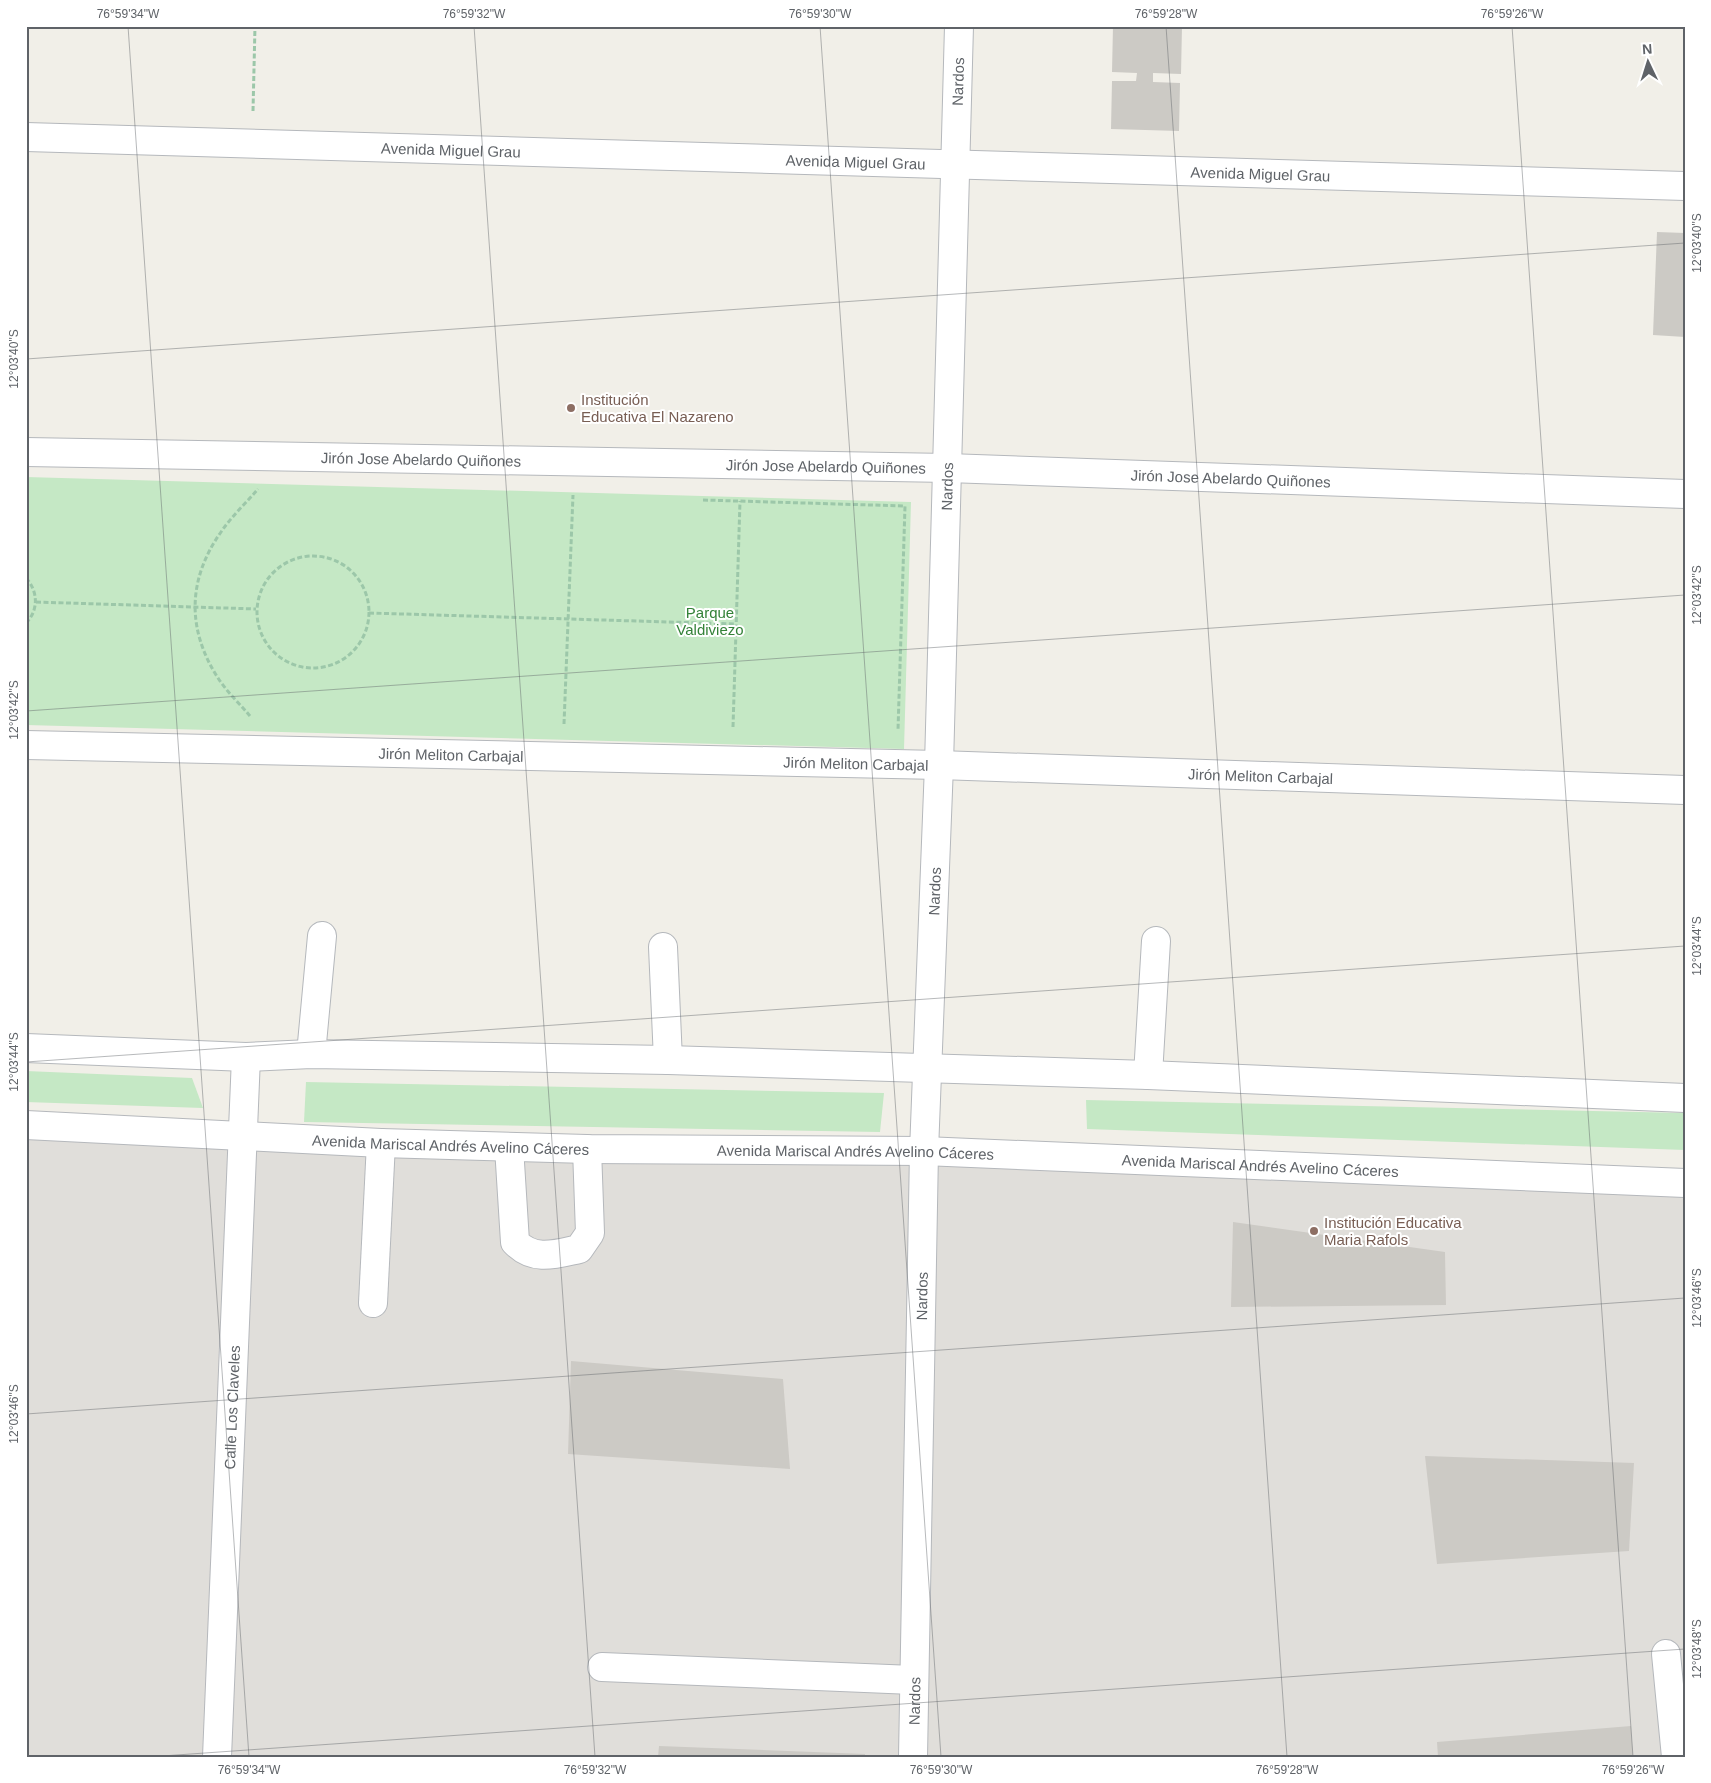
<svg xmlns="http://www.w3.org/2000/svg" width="1711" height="1783" viewBox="0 0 1711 1783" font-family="Arial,sans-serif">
<rect width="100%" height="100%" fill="#f1efe8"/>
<polygon fill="#e0deda" points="26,1134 1685,1191 1685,1757 26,1757"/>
<g fill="#c5e8c5">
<polygon points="26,477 911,502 904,749 26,725"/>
<polygon points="26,1071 192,1078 203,1108 26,1102"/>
<polygon points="306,1082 884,1093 880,1132 304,1122"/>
<polygon points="1086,1100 1685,1113 1685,1150 1087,1129"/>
</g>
<g fill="#cccac5">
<polygon points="1113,26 1182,26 1181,74 1153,73 1153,82 1180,83 1179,131 1111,129 1112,81 1136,81 1137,73 1112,72"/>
<polygon points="1657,232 1685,233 1685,337 1653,335"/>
<polygon points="1233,1222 1445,1252 1446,1305 1231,1307"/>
<polygon points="571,1361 783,1379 790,1469 568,1454"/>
<polygon points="1425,1456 1634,1463 1629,1551 1437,1564"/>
<polygon points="1631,1726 1633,1757 1438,1757 1437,1742"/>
<polygon points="659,1746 865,1754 865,1757 658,1757"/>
</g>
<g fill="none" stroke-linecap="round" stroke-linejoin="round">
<defs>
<g id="minor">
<path id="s1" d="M26,137L1685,186"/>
<path id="s2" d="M26,452L948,468L1685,494"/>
<path id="s3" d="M26,745L939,765L1685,790"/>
<polyline points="663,947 668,1060"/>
<polyline points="26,1048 246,1057 311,1054 668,1060 1148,1075 1685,1098"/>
<polyline points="311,1054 322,936"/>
<polyline points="1148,1075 1156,941"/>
<path id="s4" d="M26,1125L381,1143L587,1149L924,1151L1685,1183"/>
<path d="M509,1147L515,1242C534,1262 556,1254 579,1249L590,1233L587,1149"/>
<polyline points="373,1303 381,1143"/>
<polyline points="1666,1654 1676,1757"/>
<polyline points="602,1667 913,1680"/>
<path id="s5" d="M217,1757L246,1057"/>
<path id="s6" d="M913,1757L924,1151L939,765L959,26"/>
</g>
</defs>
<use href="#minor" stroke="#b5b8bc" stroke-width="30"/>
<g stroke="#9cc7a9" stroke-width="3" stroke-dasharray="5 2.5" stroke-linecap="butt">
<polyline points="253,111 255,26"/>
<polyline points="703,500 905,506 898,730"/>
<circle cx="313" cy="612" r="56"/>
<path d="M26,578C38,591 39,610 26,623"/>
<polyline points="36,602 256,609"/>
<polyline points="369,613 736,624"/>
<path d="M250,716C240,704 227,692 218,678C187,630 187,580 221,532C231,517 246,503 258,489"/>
<polyline points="564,724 573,495"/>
<polyline points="733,727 740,501"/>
</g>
<use href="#minor" stroke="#fff" stroke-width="28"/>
</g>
<path fill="none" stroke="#5f6368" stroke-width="1" stroke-opacity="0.45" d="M128,26L249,1757M474,26L595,1757M820,26L941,1757M1166,26L1287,1757M1512,26L1633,1757M26,359L1685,243M26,711L1685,595M26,1062L1685,946M26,1414L1685,1298M148,1757L1685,1649"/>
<g fill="#8d6e63" stroke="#fff" stroke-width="2">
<circle cx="571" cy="408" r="5"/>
<circle cx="1314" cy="1231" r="5"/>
</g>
<g text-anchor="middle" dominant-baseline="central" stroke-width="4" stroke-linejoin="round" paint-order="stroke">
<g font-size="15" fill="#5f6368" stroke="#fff">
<text stroke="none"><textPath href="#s6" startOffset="1676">Nardos</textPath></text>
<text stroke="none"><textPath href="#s1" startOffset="425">Avenida Miguel Grau</textPath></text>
<text stroke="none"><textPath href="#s1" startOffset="830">Avenida Miguel Grau</textPath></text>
<text stroke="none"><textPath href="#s1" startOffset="1235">Avenida Miguel Grau</textPath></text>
<text stroke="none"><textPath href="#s2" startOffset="395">Jirón Jose Abelardo Quiñones</textPath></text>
<text stroke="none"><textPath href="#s2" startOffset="800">Jirón Jose Abelardo Quiñones</textPath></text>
<text stroke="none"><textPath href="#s2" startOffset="1205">Jirón Jose Abelardo Quiñones</textPath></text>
<text stroke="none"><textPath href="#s6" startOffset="1271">Nardos</textPath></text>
<text stroke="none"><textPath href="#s3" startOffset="425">Jirón Meliton Carbajal</textPath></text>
<text stroke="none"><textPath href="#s3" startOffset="830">Jirón Meliton Carbajal</textPath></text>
<text stroke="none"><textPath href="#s3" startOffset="1235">Jirón Meliton Carbajal</textPath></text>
<text stroke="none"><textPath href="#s6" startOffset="866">Nardos</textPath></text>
<text stroke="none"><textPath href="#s4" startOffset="425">Avenida Mariscal Andrés Avelino Cáceres</textPath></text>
<text stroke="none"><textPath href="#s4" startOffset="830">Avenida Mariscal Andrés Avelino Cáceres</textPath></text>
<text stroke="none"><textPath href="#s4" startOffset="1235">Avenida Mariscal Andrés Avelino Cáceres</textPath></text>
<text stroke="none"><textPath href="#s6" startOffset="461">Nardos</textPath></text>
<text stroke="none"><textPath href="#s5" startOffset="350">Calle Los Claveles</textPath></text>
<text stroke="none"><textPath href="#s6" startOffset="56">Nardos</textPath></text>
</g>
<g font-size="15" fill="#785e54" stroke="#fff" text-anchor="start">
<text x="581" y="399">Institución<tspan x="581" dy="17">Educativa El Nazareno</tspan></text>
<text x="1324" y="1222">Institución Educativa<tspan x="1324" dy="17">Maria Rafols</tspan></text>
</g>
<g font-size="15" fill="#348238" stroke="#fff">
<text x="710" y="612">Parque<tspan x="710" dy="17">Valdiviezo</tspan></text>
</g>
</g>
<rect width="1711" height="1783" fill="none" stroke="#ffffff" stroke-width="55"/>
<g transform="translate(1648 62) rotate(356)" stroke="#ffffff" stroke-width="4" paint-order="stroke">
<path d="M0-4L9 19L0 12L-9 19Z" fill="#5f6368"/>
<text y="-8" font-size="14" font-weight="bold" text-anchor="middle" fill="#5f6368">N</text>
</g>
<rect x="28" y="28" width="1656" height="1728" fill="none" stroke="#5f6368" stroke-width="2"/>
<g font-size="12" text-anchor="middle" fill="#5f6368">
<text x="128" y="18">76°59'34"W</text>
<text x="474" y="18">76°59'32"W</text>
<text x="820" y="18">76°59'30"W</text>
<text x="1166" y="18">76°59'28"W</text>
<text x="1512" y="18">76°59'26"W</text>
<text transform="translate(1697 243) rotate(-90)" y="4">12°03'40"S</text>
<text transform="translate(14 359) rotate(-90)" y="4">12°03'40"S</text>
<text transform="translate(1697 595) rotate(-90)" y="4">12°03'42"S</text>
<text transform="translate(14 710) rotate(-90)" y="4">12°03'42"S</text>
<text transform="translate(1697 946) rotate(-90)" y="4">12°03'44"S</text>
<text transform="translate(14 1062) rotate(-90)" y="4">12°03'44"S</text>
<text transform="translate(1697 1298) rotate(-90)" y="4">12°03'46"S</text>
<text transform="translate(14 1414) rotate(-90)" y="4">12°03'46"S</text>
<text transform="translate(1697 1649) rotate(-90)" y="4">12°03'48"S</text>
<text x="249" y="1774">76°59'34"W</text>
<text x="595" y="1774">76°59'32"W</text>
<text x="941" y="1774">76°59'30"W</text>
<text x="1287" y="1774">76°59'28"W</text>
<text x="1633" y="1774">76°59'26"W</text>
</g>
</svg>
